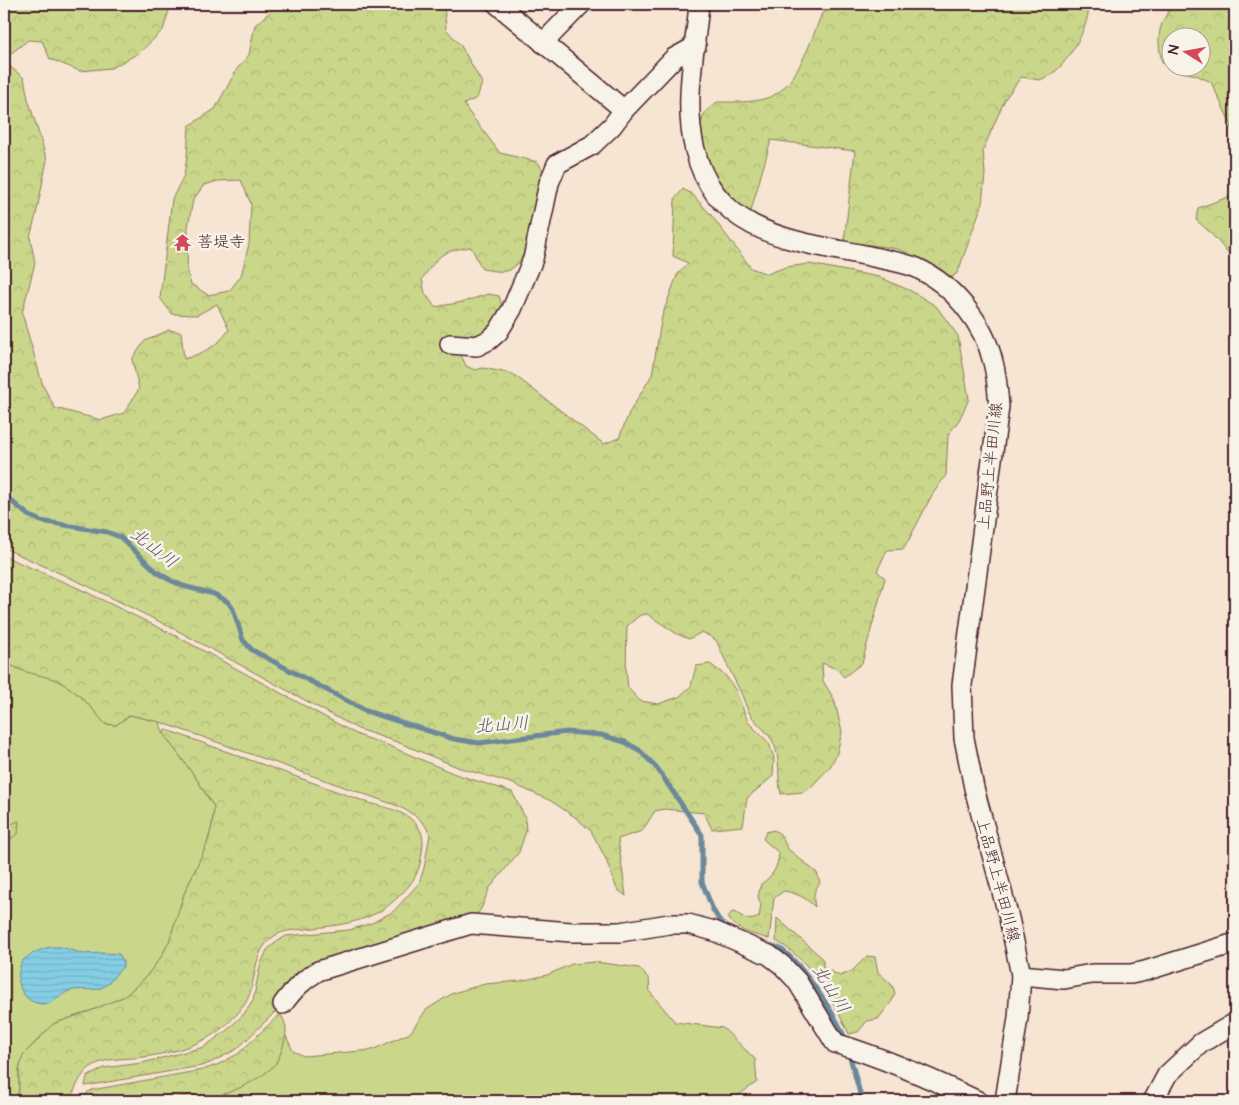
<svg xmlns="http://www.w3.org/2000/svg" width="1239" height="1105" viewBox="0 0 1239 1105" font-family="'Architects Daughter','Klee One',sans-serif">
<defs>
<pattern id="forest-crowns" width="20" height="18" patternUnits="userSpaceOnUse" patternTransform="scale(1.25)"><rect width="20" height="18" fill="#cad78a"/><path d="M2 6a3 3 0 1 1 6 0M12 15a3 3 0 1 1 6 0" fill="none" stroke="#afb877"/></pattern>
<pattern id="water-rules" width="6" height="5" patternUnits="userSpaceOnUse" patternTransform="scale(1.25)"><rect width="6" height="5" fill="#84cee4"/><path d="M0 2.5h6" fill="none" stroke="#74b0c4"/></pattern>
</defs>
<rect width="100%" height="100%" fill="#f5e5d2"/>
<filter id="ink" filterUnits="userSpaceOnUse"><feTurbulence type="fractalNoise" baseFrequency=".02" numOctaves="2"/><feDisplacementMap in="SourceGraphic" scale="10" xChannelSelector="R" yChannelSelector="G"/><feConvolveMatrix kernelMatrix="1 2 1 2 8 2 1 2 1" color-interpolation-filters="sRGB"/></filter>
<g filter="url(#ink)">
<g fill="#cad78a" stroke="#8a7b5a">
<path d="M4,659C19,675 42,672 60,682C79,692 92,708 106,724L116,725L130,715L160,722L163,733L196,778L214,807L212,826L207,844L184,894L169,942L161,957L146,977L125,996L93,1010L53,1024L23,1055L19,1071V1091L14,1101H4Z"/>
<polygon points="595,962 639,968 649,979 650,992 675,1022 723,1028 755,1059 757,1082 737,1096 724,1101 591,1101 575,1097 544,1101 174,1101 186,1094 215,1096 276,1063 286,1036 293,1051 304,1056 372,1050 410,1033 426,1010 453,993 485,984 520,981 547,975 572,964"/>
</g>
<g fill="url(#forest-crowns)" stroke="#8a7b5a" fill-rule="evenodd">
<polygon points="4,4 171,4 163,30 139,53 111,68 80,71 50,59 42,41 28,40 4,59"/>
<path d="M282,4H444L446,29L461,46L482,83L477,98L464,104L468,111L500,153L538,162L544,173C539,196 532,261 509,270C502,273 490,270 482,269L471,247C441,251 439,255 422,279L425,293L435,307L463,302L488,294L499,296L502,305L496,322L474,339L448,347L461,355L466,366L475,370L483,368L513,374L604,444L619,438L629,413L652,375L662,316L677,275L688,263L673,256L675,199L683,189L692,194L711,215L751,268L767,274L786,267L809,264L879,277L911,291L936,306L958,336L969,399L959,420L948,435L946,475L932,495L904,549L887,550L877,571L885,578L862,663L844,677L837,669L822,663L823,681L834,699L842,732L837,753L830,767L809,789L803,792L781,794C777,777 781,760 774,744C769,732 757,725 750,714C746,708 744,699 741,693C732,675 724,658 716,640L702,632L689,639L677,634L647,614L640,615L627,626L626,669L628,688L640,701L658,704L679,697L691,686L696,666L710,664L726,676L736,691L748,722L769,743L774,758L773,776L747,798L743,826L712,829L704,813L665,809L655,811L642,831L618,839L626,896L617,889L605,857L591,831L575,817L551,801L511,783L460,768L397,742L358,729L180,632L88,586L4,548V62L24,78L28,99L47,160L36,215L30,237L35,263L22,313L43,386L55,408L101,420L124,413L139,389L132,359L145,341L169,330L181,332L184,359C203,353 217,347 229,330L217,304L197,315L172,314L160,298L172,199L184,175L187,157L189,126L215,109L237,69L249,55L255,25L272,10ZM241,180L251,204L249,244L241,276L229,291L208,295L191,284L187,272L188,227L193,200L204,185L218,181Z"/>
<path d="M848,4H1089C1089,26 1074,51 1060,67C1055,73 1046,77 1040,80L1021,77L1005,99L983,150L985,174L982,204L958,272L952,278L942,270L898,249L844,241L855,151L771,140L750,214C725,191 709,173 702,140C700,131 700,120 705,113C708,109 713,105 717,102C733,102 751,103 767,98C796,90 812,38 822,13Z"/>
<path d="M1175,4H1228L1235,11V144L1231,124L1211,82L1196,75L1177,71L1162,62C1156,38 1158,22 1175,4ZM1172,38H1202V68H1172Z"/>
<path d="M1235,168V264C1224,247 1212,233 1196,220L1198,208L1231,196Z"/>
<path d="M4,556L80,589L178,637L358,735L387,745L455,774L512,792L525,817L526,831L519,852L489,889L481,909L472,920L316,966L275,1012L237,1049L210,1063L201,1066L85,1086L87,1077L104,1068L142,1063L204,1047L226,1031L243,1015L253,1001L260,966L267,950L276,942L286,936L349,930L372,923L394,911L419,883L424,868L430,834L425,825L416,816L398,806L160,722L130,715L116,725L105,724C92,708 79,692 60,682C42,673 19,675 4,659Z"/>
<path d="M167,730L369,803C386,807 409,812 419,828C426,839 422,852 420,864C416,879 408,888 397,898C372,923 339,925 306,929C295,930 282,930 273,937C251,953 258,980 246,1002C239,1014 226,1026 214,1034C194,1047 167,1054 143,1057C123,1060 100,1056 85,1072C78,1080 74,1092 69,1101H14L19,1091V1071L23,1055L34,1044L53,1024L93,1010L125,996L146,977L161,957L169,942L184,894L207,844L212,826L214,807L196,778L165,736L164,731Z"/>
<polygon points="19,821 18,834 4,843 4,827"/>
<path d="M774,830L780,834L788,849L817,873L820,883C813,891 813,896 815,907C806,898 797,893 784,891L774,898L769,939C754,934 736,932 728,917L732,912C744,914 744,924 759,917L761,905L758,897L761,884C773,876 778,867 779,853L763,839L766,832Z"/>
<path d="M777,918L820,956L823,960V967L840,976L852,971L867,956L875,957L878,972L892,985L895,993L892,1001L878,1019L867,1021L858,1032L849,1034C833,1000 811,960 776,941Z"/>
<path d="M280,1014C288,1025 287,1034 283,1046C281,1052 279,1059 275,1064C265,1077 231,1094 215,1096C195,1098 193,1090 174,1101H79L87,1093L92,1090L202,1070L217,1065L238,1054Z"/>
</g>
<path fill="url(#water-rules)" stroke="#6d889a" d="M49,947H61L84,954L103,953L119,954L123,961V967C115,973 111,985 101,988C90,992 78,987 67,992C58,996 53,1005 43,1004C20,1003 14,979 22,961L33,953Z"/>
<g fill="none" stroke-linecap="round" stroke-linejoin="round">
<g stroke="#6d889a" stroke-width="5">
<polyline points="4,495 28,515 41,521 107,532 120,537 157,572 170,580 183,586 214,594 228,602 233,609 243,640 252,650 366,711 454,739 479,743 567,732 601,735 625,742 639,750 657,768 702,835 702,882 713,910 721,923 730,929"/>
<path d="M767,945C772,946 778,947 782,950C802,964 839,1019 846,1042"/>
<polyline points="849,1053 862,1101"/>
<polyline points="591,1101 599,1100 616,1101"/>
</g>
<defs>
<g id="minor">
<polyline points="497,4 624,110"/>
<path d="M699,4C695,51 683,104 695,150C716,236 797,241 869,256C885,260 902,262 917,268C953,285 984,323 993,362C997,377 998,392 999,407L962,685L964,738L974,788L1009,918L1021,975L1018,1018L1005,1101"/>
<polyline points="543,43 581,4"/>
<polyline points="450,344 477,346 489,340 498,332 512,309 533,259 549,183 557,164 592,145 612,126 624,110 674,58 696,46"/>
<polyline points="1021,975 1064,979 1092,974 1131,974 1145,971 1235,943"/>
<path d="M283,1004C294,989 303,980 318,971L471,924L571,932H620L669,924H688L714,931L769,955L782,965L797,981L835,1043C884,1058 932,1079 978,1101"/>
<polyline points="1153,1101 1167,1075 1201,1043 1235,1023"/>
</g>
</defs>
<use href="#minor" stroke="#4a1f2b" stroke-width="22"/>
<use href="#minor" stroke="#f7f3e8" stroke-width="19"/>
</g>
</g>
<defs>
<symbol id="temple-bare" viewBox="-9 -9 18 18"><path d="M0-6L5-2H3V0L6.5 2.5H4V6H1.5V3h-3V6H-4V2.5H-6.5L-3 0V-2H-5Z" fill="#d1495b" stroke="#f7f3e8" stroke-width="2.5" paint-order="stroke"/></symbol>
</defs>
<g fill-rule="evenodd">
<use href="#temple-bare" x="170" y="230" width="25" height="25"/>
</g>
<g text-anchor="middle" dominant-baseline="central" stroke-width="5" stroke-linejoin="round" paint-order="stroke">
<g font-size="16" fill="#4a1f2b" stroke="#f7f3e8" text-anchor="start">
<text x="197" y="242">菩堤寺</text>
</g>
<g font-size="16" fill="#4a1f2b" stroke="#f7f3e8">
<text transform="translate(990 466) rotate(-84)">上品野上半田川線</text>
<text transform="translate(998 880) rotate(75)">上品野上半田川線</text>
</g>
<g font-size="18" font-style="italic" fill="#5b5462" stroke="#f7f3e8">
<text transform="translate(154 548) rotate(38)">北山川</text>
<text transform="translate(502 725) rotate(-4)">北山川</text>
<text transform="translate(831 989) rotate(58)">北山川</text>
</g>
</g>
<rect width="1239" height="1105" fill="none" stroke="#f7f3e8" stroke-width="20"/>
<rect x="10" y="10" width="1219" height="1085" fill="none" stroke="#4a1f2b" stroke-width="2" filter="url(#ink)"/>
<g transform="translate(1186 52) rotate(281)"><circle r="24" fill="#f7f3e8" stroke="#b29e9c"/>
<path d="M0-4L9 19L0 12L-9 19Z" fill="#d1495b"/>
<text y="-8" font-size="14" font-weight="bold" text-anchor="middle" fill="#4a1f2b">N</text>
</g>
</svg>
